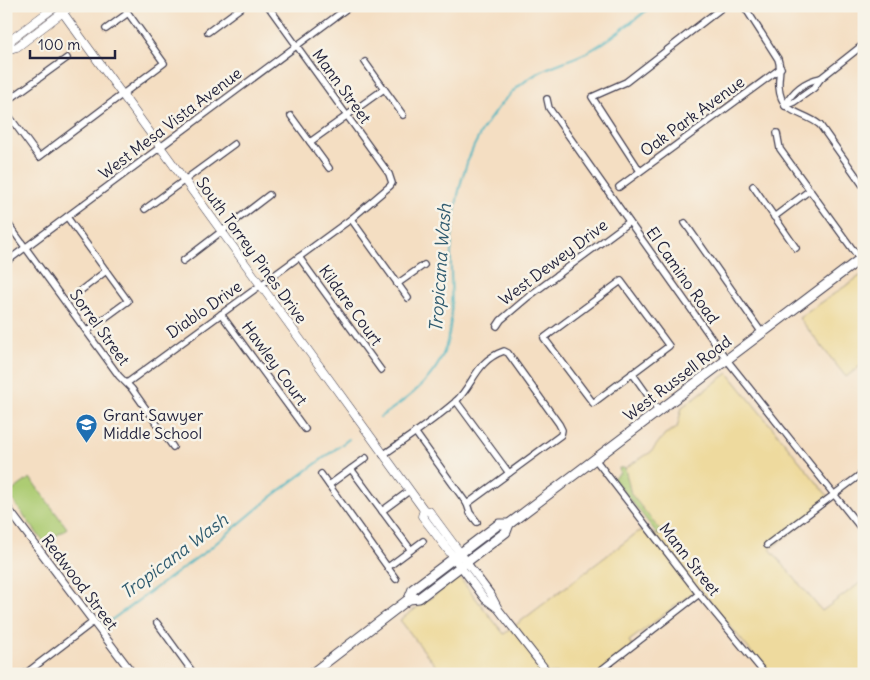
<svg xmlns="http://www.w3.org/2000/svg" width="870" height="680" viewBox="0 0 870 680" font-family="Delius,sans-serif">
<rect width="100%" height="100%" fill="#f7f3e8"/>
<filter id="ink" filterUnits="userSpaceOnUse"><feTurbulence type="fractalNoise" baseFrequency=".02" numOctaves="2"/><feDisplacementMap in="SourceGraphic" scale="10" xChannelSelector="R" yChannelSelector="G"/><feConvolveMatrix kernelMatrix="1 2 1 2 8 2 1 2 1" color-interpolation-filters="sRGB"/></filter>
<filter id="wash" filterUnits="userSpaceOnUse"><feTurbulence type="fractalNoise" baseFrequency=".0096" numOctaves="4" result="noise"/><feDisplacementMap in="SourceGraphic" scale="20" xChannelSelector="R" yChannelSelector="G"/><feGaussianBlur stdDeviation="1.12" result="paint"/><feColorMatrix in="noise" values="0 0 0 0 0 0 0 0 0 0 0 0 0 0 0 0 0 1.4 0 .05"/><feComposite in="paint" operator="in"/></filter>
<g filter="url(#wash)">
<rect width="100%" height="100%" fill="#f4dec2"/>
<g fill="#adcc73" stroke="#687757">
<polygon points="619,468 625,468 631,494 661,530 659,536 613,478 620,473"/>
<polygon points="30,478 67,528 45,544 8,494"/>
</g>
<g fill="#eeda9e" stroke="#887e6c">
<polygon points="860,276 864,278 864,363 846,377 799,318"/>
<polygon points="728,373 832,501 770,549 822,611 864,580 864,674 769,674 699,588 629,641 635,651 605,674 442,674 400,620 459,577 504,634 638,532 645,530 659,536 660,530 631,494 625,468 651,452 665,434 677,428 682,407"/>
</g>
<g fill="none" stroke-linecap="round" stroke-linejoin="round">
<g stroke="#46b4c0" stroke-width="2">
<path d="M380,417C403,402 426,386 440,361C457,327 450,289 451,253C453,206 462,158 489,120C502,101 518,84 538,73C556,63 576,59 593,49C614,37 633,21 652,6"/>
<polyline points="110,621 209,549 270,498 349,439"/>
</g>
</g>
</g>
<g filter="url(#ink)">
<g fill="none" stroke-linecap="round" stroke-linejoin="round">
<defs>
<g id="minor">
<path d="M744,6L778,59C782,69 778,76 779,87C781,115 803,111 820,125L864,187"/>
<polyline points="106,29 128,13"/>
<polyline points="208,32 243,6"/>
<polyline points="365,62 403,115"/>
<polyline points="547,99 549,108 727,360 864,532"/>
<polyline points="6,102 67,58"/>
<polyline points="785,106 794,102 814,88 821,78 864,44"/>
<path d="M785,106C792,91 805,81 821,78"/>
<polyline points="6,112 39,157 164,63 123,6"/>
<polyline points="291,116 329,168"/>
<polyline points="777,133 780,149 864,265"/>
<polyline points="310,142 384,89"/>
<polyline points="640,171 592,97 626,82 724,6"/>
<polyline points="753,186 796,248"/>
<polyline points="619,187 781,68"/>
<polyline points="145,209 234,144"/>
<polyline points="67,217 128,301 87,331"/>
<polyline points="774,217 810,190"/>
<polyline points="351,219 408,298"/>
<polyline points="6,221 119,376 132,389 173,447"/>
<polyline points="685,223 762,333"/>
<polyline points="299,257 381,370"/>
<polyline points="183,261 269,195"/>
<polyline points="6,262 350,6"/>
<polygon points="621,281 669,346 593,403 544,338"/>
<polyline points="397,284 424,265"/>
<polyline points="80,291 106,271"/>
<polyline points="221,314 305,429"/>
<polyline points="497,326 501,320 528,297 629,222"/>
<polyline points="632,373 659,411"/>
<polyline points="127,383 351,219 390,186 392,183 389,174 268,6"/>
<polyline points="456,401 509,473"/>
<polyline points="415,432 467,504 470,513 477,522"/>
<path d="M383,455C407,438 432,422 455,402C474,385 475,361 504,351L508,353L559,424L562,430L561,435L467,504"/>
<polyline points="595,459 699,594 765,674"/>
<polyline points="351,469 411,550"/>
<polyline points="321,474 396,579"/>
<polyline points="329,485 366,458"/>
<polyline points="382,511 409,491"/>
<polyline points="767,545 864,472"/>
<polyline points="388,567 423,541"/>
<polyline points="157,623 194,674"/>
<polyline points="25,674 93,622"/>
<polyline points="596,674 699,594"/>
</g>
<g id="tertiary">
<polyline points="6,506 133,674"/>
<polyline points="467,563 491,595 499,610 549,674"/>
<polyline points="461,567 485,599 497,608"/>
</g>
<g id="secondary">
<polyline points="58,6 424,510 429,511 463,557"/>
<polyline points="6,50 17,47 71,6"/>
<polyline points="7,50 12,39 56,6"/>
<polyline points="424,510 422,516 461,567"/>
</g>
<g id="primary">
<polyline points="409,599 413,589 454,558 499,524 509,524"/>
<polyline points="311,674 409,599 419,598 506,532 509,524 864,256"/>
</g>
</defs>
<use href="#minor" stroke="#423e4f" stroke-width="8"/>
<use href="#tertiary" stroke="#423e4f" stroke-width="9"/>
<use href="#secondary" stroke="#423e4f" stroke-width="9"/>
<use href="#primary" stroke="#423e4f" stroke-width="11"/>
<use href="#minor" stroke="#fff" stroke-width="5.5"/>
<use href="#tertiary" stroke="#fff" stroke-width="7"/>
<use href="#secondary" stroke="#fff" stroke-width="8"/>
<use href="#primary" stroke="#fff" stroke-width="9"/>
</g>
</g>
<defs>
<symbol id="school-pin" viewBox="-11 -11 22 30"><path d="M0 17L-7.5 6A9.5 9.5 0 1 1 7.5 6Z" fill="#1f6fb2" stroke="#f7f3e8"/><path d="M0-5L7-2L0 1L-7-2ZM-4 1L0 2.5L4 1V4Q0 6-4 4Z" fill="#fff"/></symbol>
</defs>
<g fill-rule="evenodd">
<use href="#school-pin" x="74" y="412" width="25" height="34"/>
</g>
<g text-anchor="middle" dominant-baseline="central" stroke-width="5" stroke-linejoin="round" paint-order="stroke">
<g font-size="16" fill="#22223b" stroke="#f7f3e8">
<text transform="translate(342 86) rotate(54)">Mann Street</text>
<text transform="translate(692 116) rotate(-36)">Oak Park Avenue</text>
<text transform="translate(170 123) rotate(-37)">West Mesa Vista Avenue</text>
<text transform="translate(252 250) rotate(54)">South Torrey Pines Drive</text>
<text transform="translate(553 262) rotate(-37)">West Dewey Drive</text>
<text transform="translate(683 275) rotate(55)">El Camino Road</text>
<text transform="translate(351 305) rotate(54)">Kildare Court</text>
<text transform="translate(204 309) rotate(-35)">Diablo Drive</text>
<text transform="translate(100 327) rotate(54)">Sorrel Street</text>
<text transform="translate(275 363) rotate(54)">Hawley Court</text>
<text transform="translate(677 378) rotate(-37)">West Russell Road</text>
<text transform="translate(690 559) rotate(52)">Mann Street</text>
<text transform="translate(80 582) rotate(53)">Redwood Street</text>
</g>
<g font-size="16" fill="#22223b" stroke="#f7f3e8" text-anchor="start">
<text x="103" y="415">Grant Sawyer<tspan x="103" dy="18">Middle School</tspan></text>
</g>
<g font-size="18" font-style="italic" fill="#305c70" stroke="#f7f3e8">
<text transform="translate(440 268) rotate(-86)">Tropicana Wash</text>
<text transform="translate(174 556) rotate(-37)">Tropicana Wash</text>
</g>
</g>
<rect width="870" height="680" fill="none" stroke="#f7f3e8" stroke-width="25"/>
<path d="M30 50v8h85v-8" fill="none" stroke="#22223b" stroke-width="2.5"/>
<text x="38" y="50" font-size="15" fill="#22223b" stroke="#f7f3e8" stroke-width="4" paint-order="stroke">100 m</text>
</svg>
